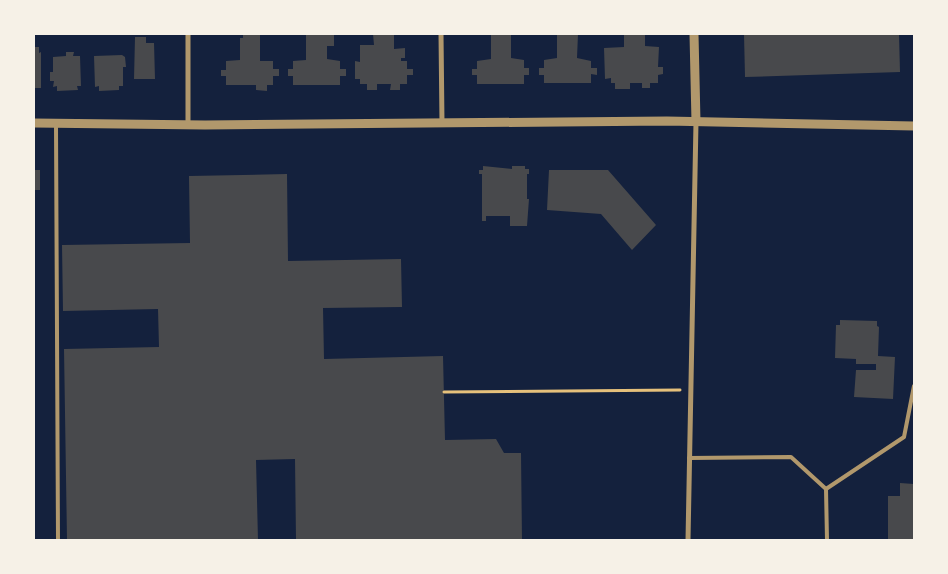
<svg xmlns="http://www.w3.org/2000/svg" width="948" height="574" viewBox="0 0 948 574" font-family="Rubik,sans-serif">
<rect width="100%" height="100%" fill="#14213d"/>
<g fill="#48494c">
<polygon points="243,34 260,34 260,61 273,61 273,69 279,69 279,76 273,76 273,85 267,85 267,91 256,90 256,85 226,85 226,76 221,76 221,70 226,70 226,61 240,60 240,38 243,38"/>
<polygon points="306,34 334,34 334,46 327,46 327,59 340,61 340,69 346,69 346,76 340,76 340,85 293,85 293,76 288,76 288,69 293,69 293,61 306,60"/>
<polygon points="373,34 394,34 394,49 405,48 405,58 401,58 401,61 407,61 407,69 413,69 413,75 407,75 407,84 400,84 400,90 390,90 391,84 377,84 377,90 367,90 367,84 360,84 360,79 355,79 355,61 360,62 360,45 374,45"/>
<polygon points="491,34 511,34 511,58 524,60 524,68 529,68 529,75 524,75 524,84 477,84 477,75 472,75 472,69 477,69 477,61 491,59"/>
<polygon points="557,34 578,34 577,58 591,61 591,68 597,68 597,75 591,74 591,83 544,83 544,75 539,75 539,68 544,68 544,60 557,58"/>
<polygon points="624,34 645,34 645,46 659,47 658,67 663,67 663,74 658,75 658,83 650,83 650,88 642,88 642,83 630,83 630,89 615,89 615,83 611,83 611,78 605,79 604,48 624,47"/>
<polygon points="744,34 899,34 900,72 745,77"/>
<polygon points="135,37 146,37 146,43 154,43 155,79 134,79"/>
<polygon points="34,47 39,47 39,53 41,52 41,88 34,88"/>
<polygon points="66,52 74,52 73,56 80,56 81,86 77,86 78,90 57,91 57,86 53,87 54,81 50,81 50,72 53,72 53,57 66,56"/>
<polygon points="122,55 125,57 126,67 123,67 123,86 119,86 119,90 99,91 99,86 95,87 94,56"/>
<polygon points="483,166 512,169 512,166 525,166 525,169 529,169 529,174 527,174 527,199 529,199 527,226 510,226 510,216 486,216 486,221 482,221 482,174 479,174 479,170 483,170"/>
<rect x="34" y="170" width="6" height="20"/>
<polygon points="549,170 608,170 656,225 632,250 601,214 547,210"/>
<polygon points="287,174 288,261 401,259 402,307 323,308 324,359 443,356 445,440 496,439 504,453 521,453 522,540 296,540 295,459 256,460 258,540 67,540 64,349 159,347 158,309 63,311 62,245 190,243 189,176"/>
<polygon points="840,320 877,321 877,326 879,327 878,356 895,357 893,399 854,397 856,370 876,370 876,364 856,364 856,359 835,358 836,325 840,325"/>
<polygon points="900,483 914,484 914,540 888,540 888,496 900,496"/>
</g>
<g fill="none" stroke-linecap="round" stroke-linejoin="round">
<polyline stroke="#e5c07b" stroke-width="3" points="444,392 680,390"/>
<g stroke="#b1986c" stroke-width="4">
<polyline points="56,125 58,540"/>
<polyline points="689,458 791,457 826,489"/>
<polyline points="827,540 826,489 904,437 914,386"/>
</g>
<g stroke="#b1986c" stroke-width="5">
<polyline points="188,34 188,125"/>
<polyline points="441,34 442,123"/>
<polyline points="688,540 696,122"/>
</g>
<g stroke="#b1986c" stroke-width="9">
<polyline points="694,34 696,122"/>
<polyline points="34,123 205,125 667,121 914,126"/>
</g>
</g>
<rect width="948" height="574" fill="none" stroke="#f6f1e7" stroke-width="70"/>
</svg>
